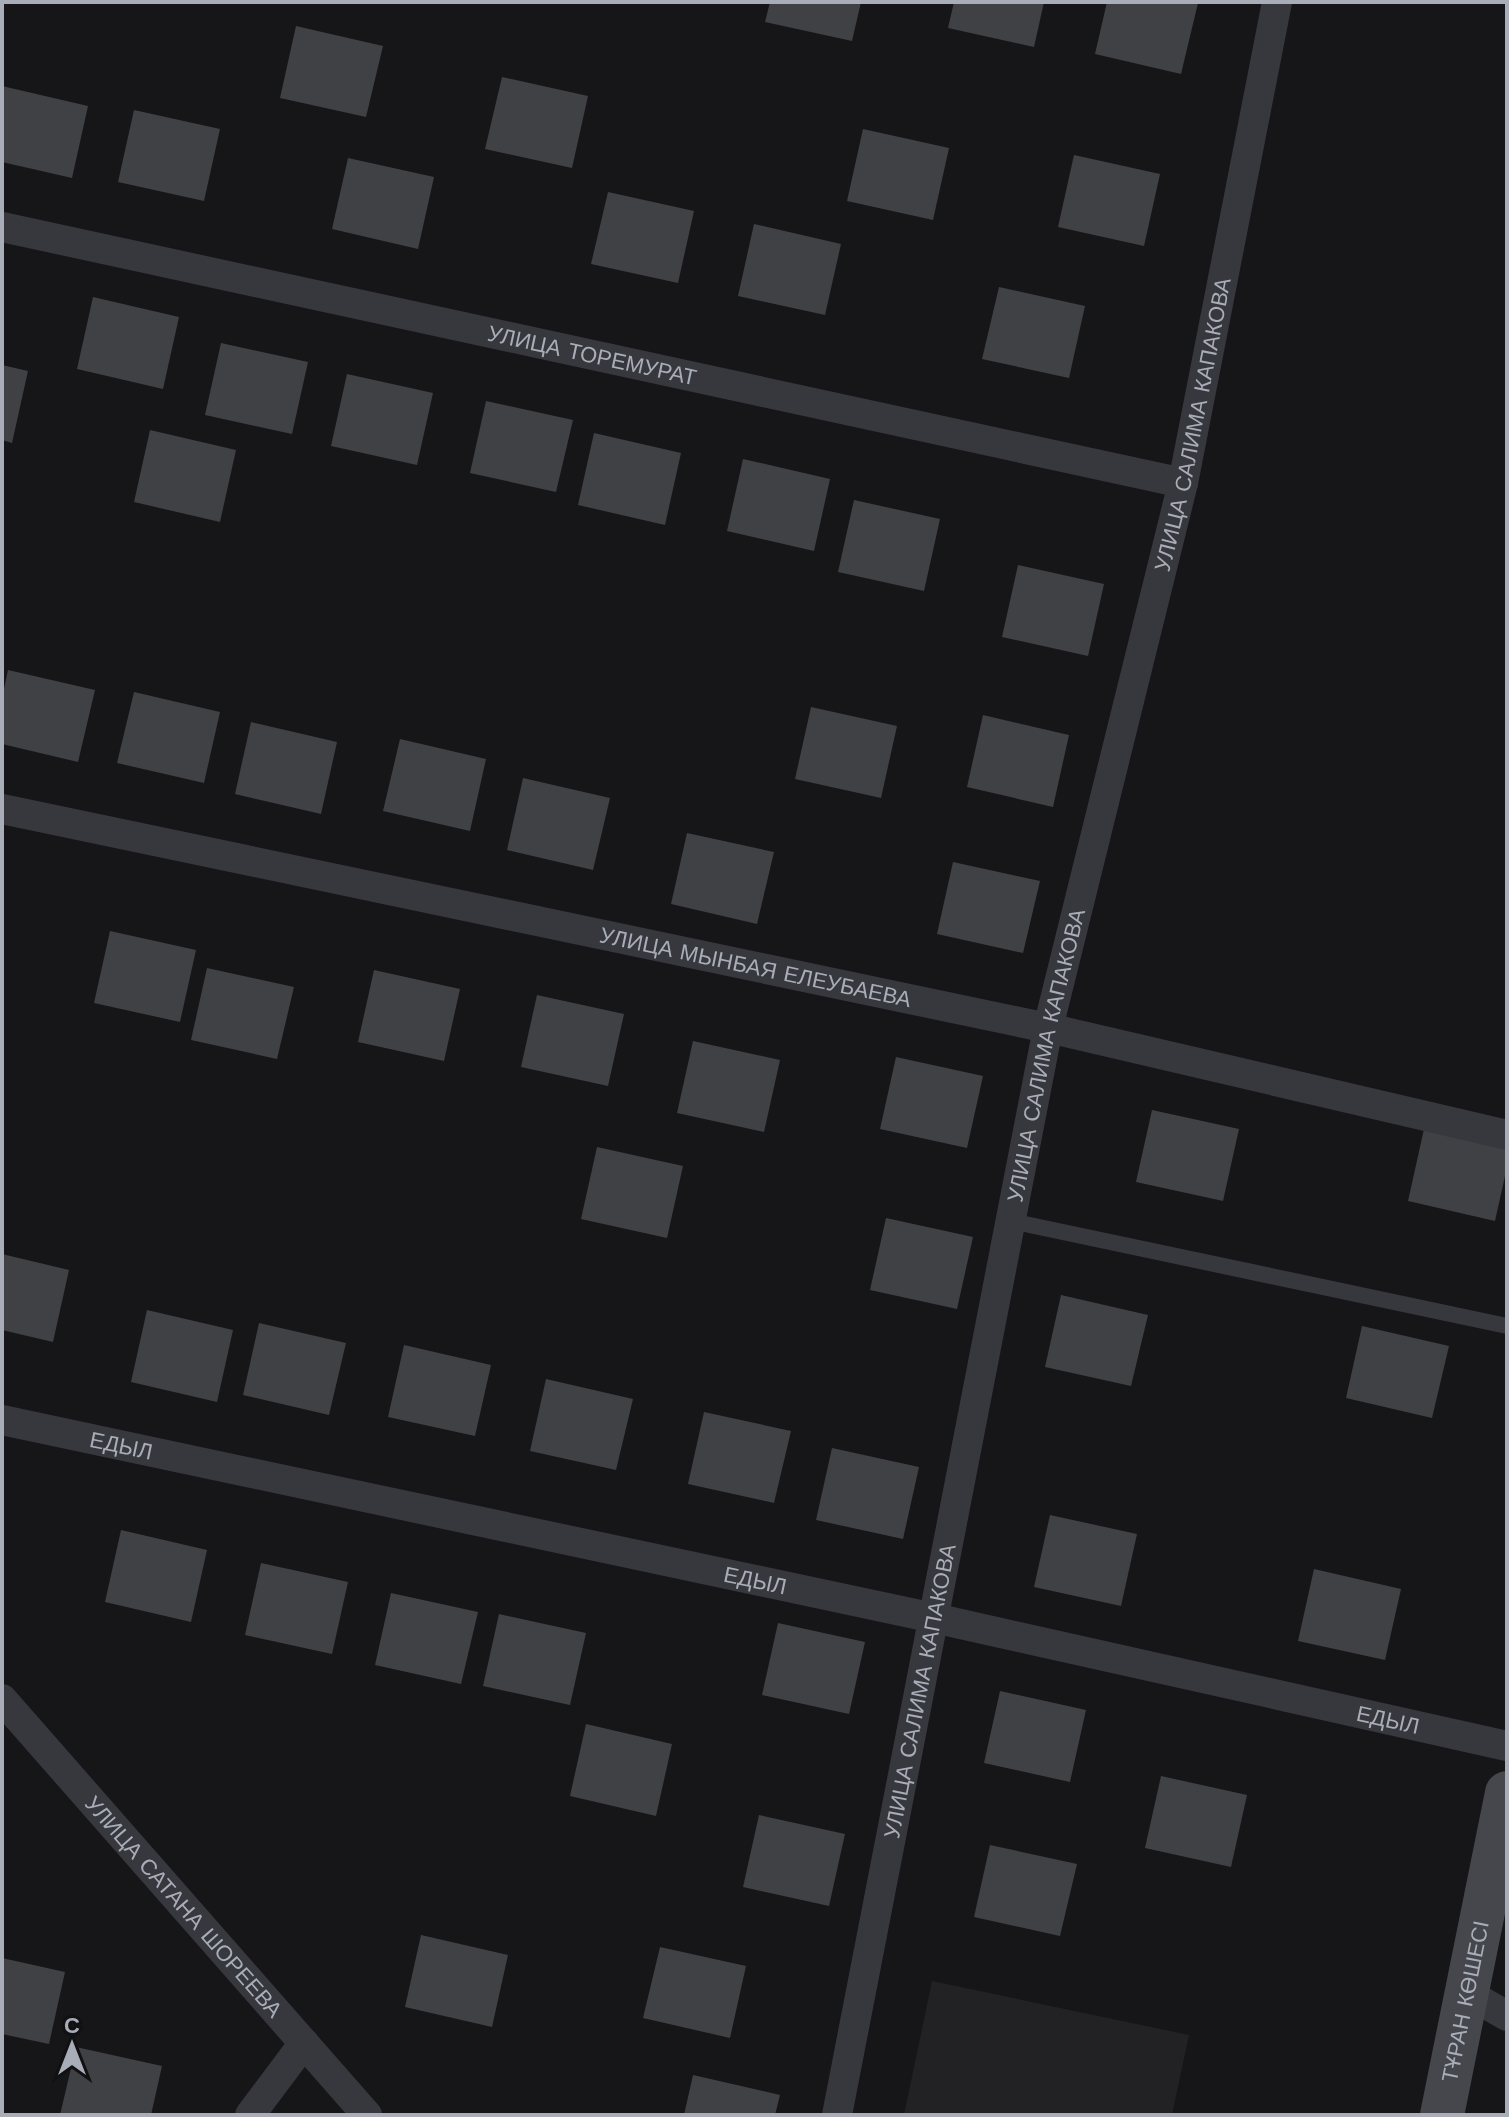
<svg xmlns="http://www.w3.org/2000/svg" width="1509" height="2117" viewBox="0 0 1509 2117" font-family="'Work Sans',sans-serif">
<rect width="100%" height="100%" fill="#161618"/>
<polygon fill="#222225" points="932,1981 1189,2035 1172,2115 904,2115"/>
<g fill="#404145">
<polygon points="770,2 861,2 852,41 765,22"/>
<polygon points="954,2 1044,2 1034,47 948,28"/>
<polygon points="1107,2 1198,3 1181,74 1095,54"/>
<polygon points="296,26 383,46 366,117 280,98"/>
<polygon points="502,77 588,96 572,168 485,149"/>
<polygon points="2,86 88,106 72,178 2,162"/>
<polygon points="134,110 220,129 204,201 118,182"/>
<polygon points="863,129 949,148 933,220 847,201"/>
<polygon points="1074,155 1160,174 1144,246 1058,227"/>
<polygon points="348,158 434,177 418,249 332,229"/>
<polygon points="608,192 694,211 678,283 591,264"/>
<polygon points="754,224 841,244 825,315 738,296"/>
<polygon points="999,287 1085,306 1069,378 982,359"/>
<polygon points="93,297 179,317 163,389 77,369"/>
<polygon points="221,343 308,362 292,434 205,415"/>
<polygon points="2,365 28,371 12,443 2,440"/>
<polygon points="347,374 433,393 417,465 331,446"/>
<polygon points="486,401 573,420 556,492 470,473"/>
<polygon points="150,430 236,450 220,522 134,502"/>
<polygon points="594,433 681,453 665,525 578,505"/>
<polygon points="743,459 830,479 814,551 727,531"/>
<polygon points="854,500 940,519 924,591 838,572"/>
<polygon points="1018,565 1104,584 1088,656 1002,637"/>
<polygon points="8,670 95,690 78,762 2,744 2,698"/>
<polygon points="134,692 220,712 204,783 117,763"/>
<polygon points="811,707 897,726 881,798 795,779"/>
<polygon points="983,715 1069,735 1053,807 967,787"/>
<polygon points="251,722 337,742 321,814 235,794"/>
<polygon points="400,739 486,759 470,831 383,811"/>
<polygon points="523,778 610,798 593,870 507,850"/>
<polygon points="687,833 774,852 757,924 671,904"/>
<polygon points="953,862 1040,881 1023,953 937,934"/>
<polygon points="110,931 196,950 180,1022 94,1003"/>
<polygon points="207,968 294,987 277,1059 191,1040"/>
<polygon points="374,970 460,989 444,1061 358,1042"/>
<polygon points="537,995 624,1014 608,1086 521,1067"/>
<polygon points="693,1041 780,1060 764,1132 677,1113"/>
<polygon points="896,1057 983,1076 967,1148 880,1129"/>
<polygon points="1152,1110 1239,1129 1223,1201 1136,1182"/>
<polygon points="1424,1129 1507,1148 1507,1167 1495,1221 1408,1201"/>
<polygon points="597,1147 683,1166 667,1238 581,1219"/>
<polygon points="886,1218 973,1237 957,1309 870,1290"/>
<polygon points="2,1254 69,1270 53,1342 2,1330"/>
<polygon points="1061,1295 1148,1315 1131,1386 1045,1367"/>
<polygon points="147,1310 233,1330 217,1402 131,1382"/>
<polygon points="259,1323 346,1343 329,1415 243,1395"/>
<polygon points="1362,1326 1449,1346 1432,1418 1346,1398"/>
<polygon points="404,1345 491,1365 475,1436 388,1417"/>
<polygon points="546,1379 633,1399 616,1470 530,1451"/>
<polygon points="704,1412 791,1431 774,1503 688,1484"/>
<polygon points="832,1448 919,1467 903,1539 816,1520"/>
<polygon points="1050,1515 1137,1534 1121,1606 1034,1587"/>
<polygon points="121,1530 207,1550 191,1622 105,1602"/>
<polygon points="261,1563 348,1582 332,1654 245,1635"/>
<polygon points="1314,1569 1401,1589 1385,1660 1298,1641"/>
<polygon points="391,1593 478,1612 461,1684 375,1665"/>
<polygon points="499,1614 586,1633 570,1705 483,1686"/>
<polygon points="778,1623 865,1642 849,1714 762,1695"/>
<polygon points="1000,1691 1086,1710 1070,1782 984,1763"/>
<polygon points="586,1724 672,1744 656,1816 570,1796"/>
<polygon points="1161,1776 1247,1795 1231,1867 1145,1848"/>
<polygon points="759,1815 845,1834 829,1906 743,1887"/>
<polygon points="990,1845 1077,1864 1060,1936 974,1917"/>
<polygon points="421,1935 508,1955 492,2027 405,2007"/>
<polygon points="660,1947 746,1966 730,2038 643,2018"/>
<polygon points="2,1958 65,1972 49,2044 2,2034"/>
<polygon points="76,2047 162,2066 151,2115 60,2115"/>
<polygon points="693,2075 780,2095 775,2115 684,2115"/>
</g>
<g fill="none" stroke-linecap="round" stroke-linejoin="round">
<polyline stroke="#37383d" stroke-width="16" points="1011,1221 1507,1326"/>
<g stroke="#37383d" stroke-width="30">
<path id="s1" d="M2,227L1183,483"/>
<path id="s2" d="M2,809L1048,1028L1507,1135"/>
<path id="s3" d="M2,1420L934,1618L1507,1746"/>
<path id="s4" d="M2,1699L367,2115"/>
<polyline points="1467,1993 1507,2016"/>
<polyline points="250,2115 304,2043"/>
<path id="s5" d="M837,2115L1048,1028L1183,483L1277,2"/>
</g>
<path stroke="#45474d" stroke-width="44" id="s6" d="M1442,2115L1507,1793"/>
</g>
<g text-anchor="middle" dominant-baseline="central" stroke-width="6" stroke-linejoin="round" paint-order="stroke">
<g font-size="22" fill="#a8adb8" stroke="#111113">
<text stroke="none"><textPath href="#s1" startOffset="604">УЛИЦА ТОРЕМУРАТ</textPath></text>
<text stroke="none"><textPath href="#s5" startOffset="1728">УЛИЦА САЛИМА КАПАКОВА</textPath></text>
<text stroke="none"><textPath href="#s2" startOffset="770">УЛИЦА МЫНБАЯ ЕЛЕУБАЕВА</textPath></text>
<text stroke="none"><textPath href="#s5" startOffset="1080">УЛИЦА САЛИМА КАПАКОВА</textPath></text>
<text stroke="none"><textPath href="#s3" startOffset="122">ЕДЫЛ</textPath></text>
<text stroke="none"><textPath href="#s3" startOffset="770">ЕДЫЛ</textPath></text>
<text stroke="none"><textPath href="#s5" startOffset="432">УЛИЦА САЛИМА КАПАКОВА</textPath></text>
<text stroke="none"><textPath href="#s3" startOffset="1418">ЕДЫЛ</textPath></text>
<text stroke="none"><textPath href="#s4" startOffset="276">УЛИЦА САТАНА ШОРЕЕВА</textPath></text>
<text stroke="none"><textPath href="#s6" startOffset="116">ТҰРАН КӨШЕСІ</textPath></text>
</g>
</g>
<rect width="1509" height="2117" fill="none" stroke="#a8adb8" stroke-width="8"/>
<g transform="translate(72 2045)" stroke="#111113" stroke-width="6" paint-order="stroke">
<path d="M0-6L14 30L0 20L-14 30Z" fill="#a8adb8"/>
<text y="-12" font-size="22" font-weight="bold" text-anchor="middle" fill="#a8adb8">С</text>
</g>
</svg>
